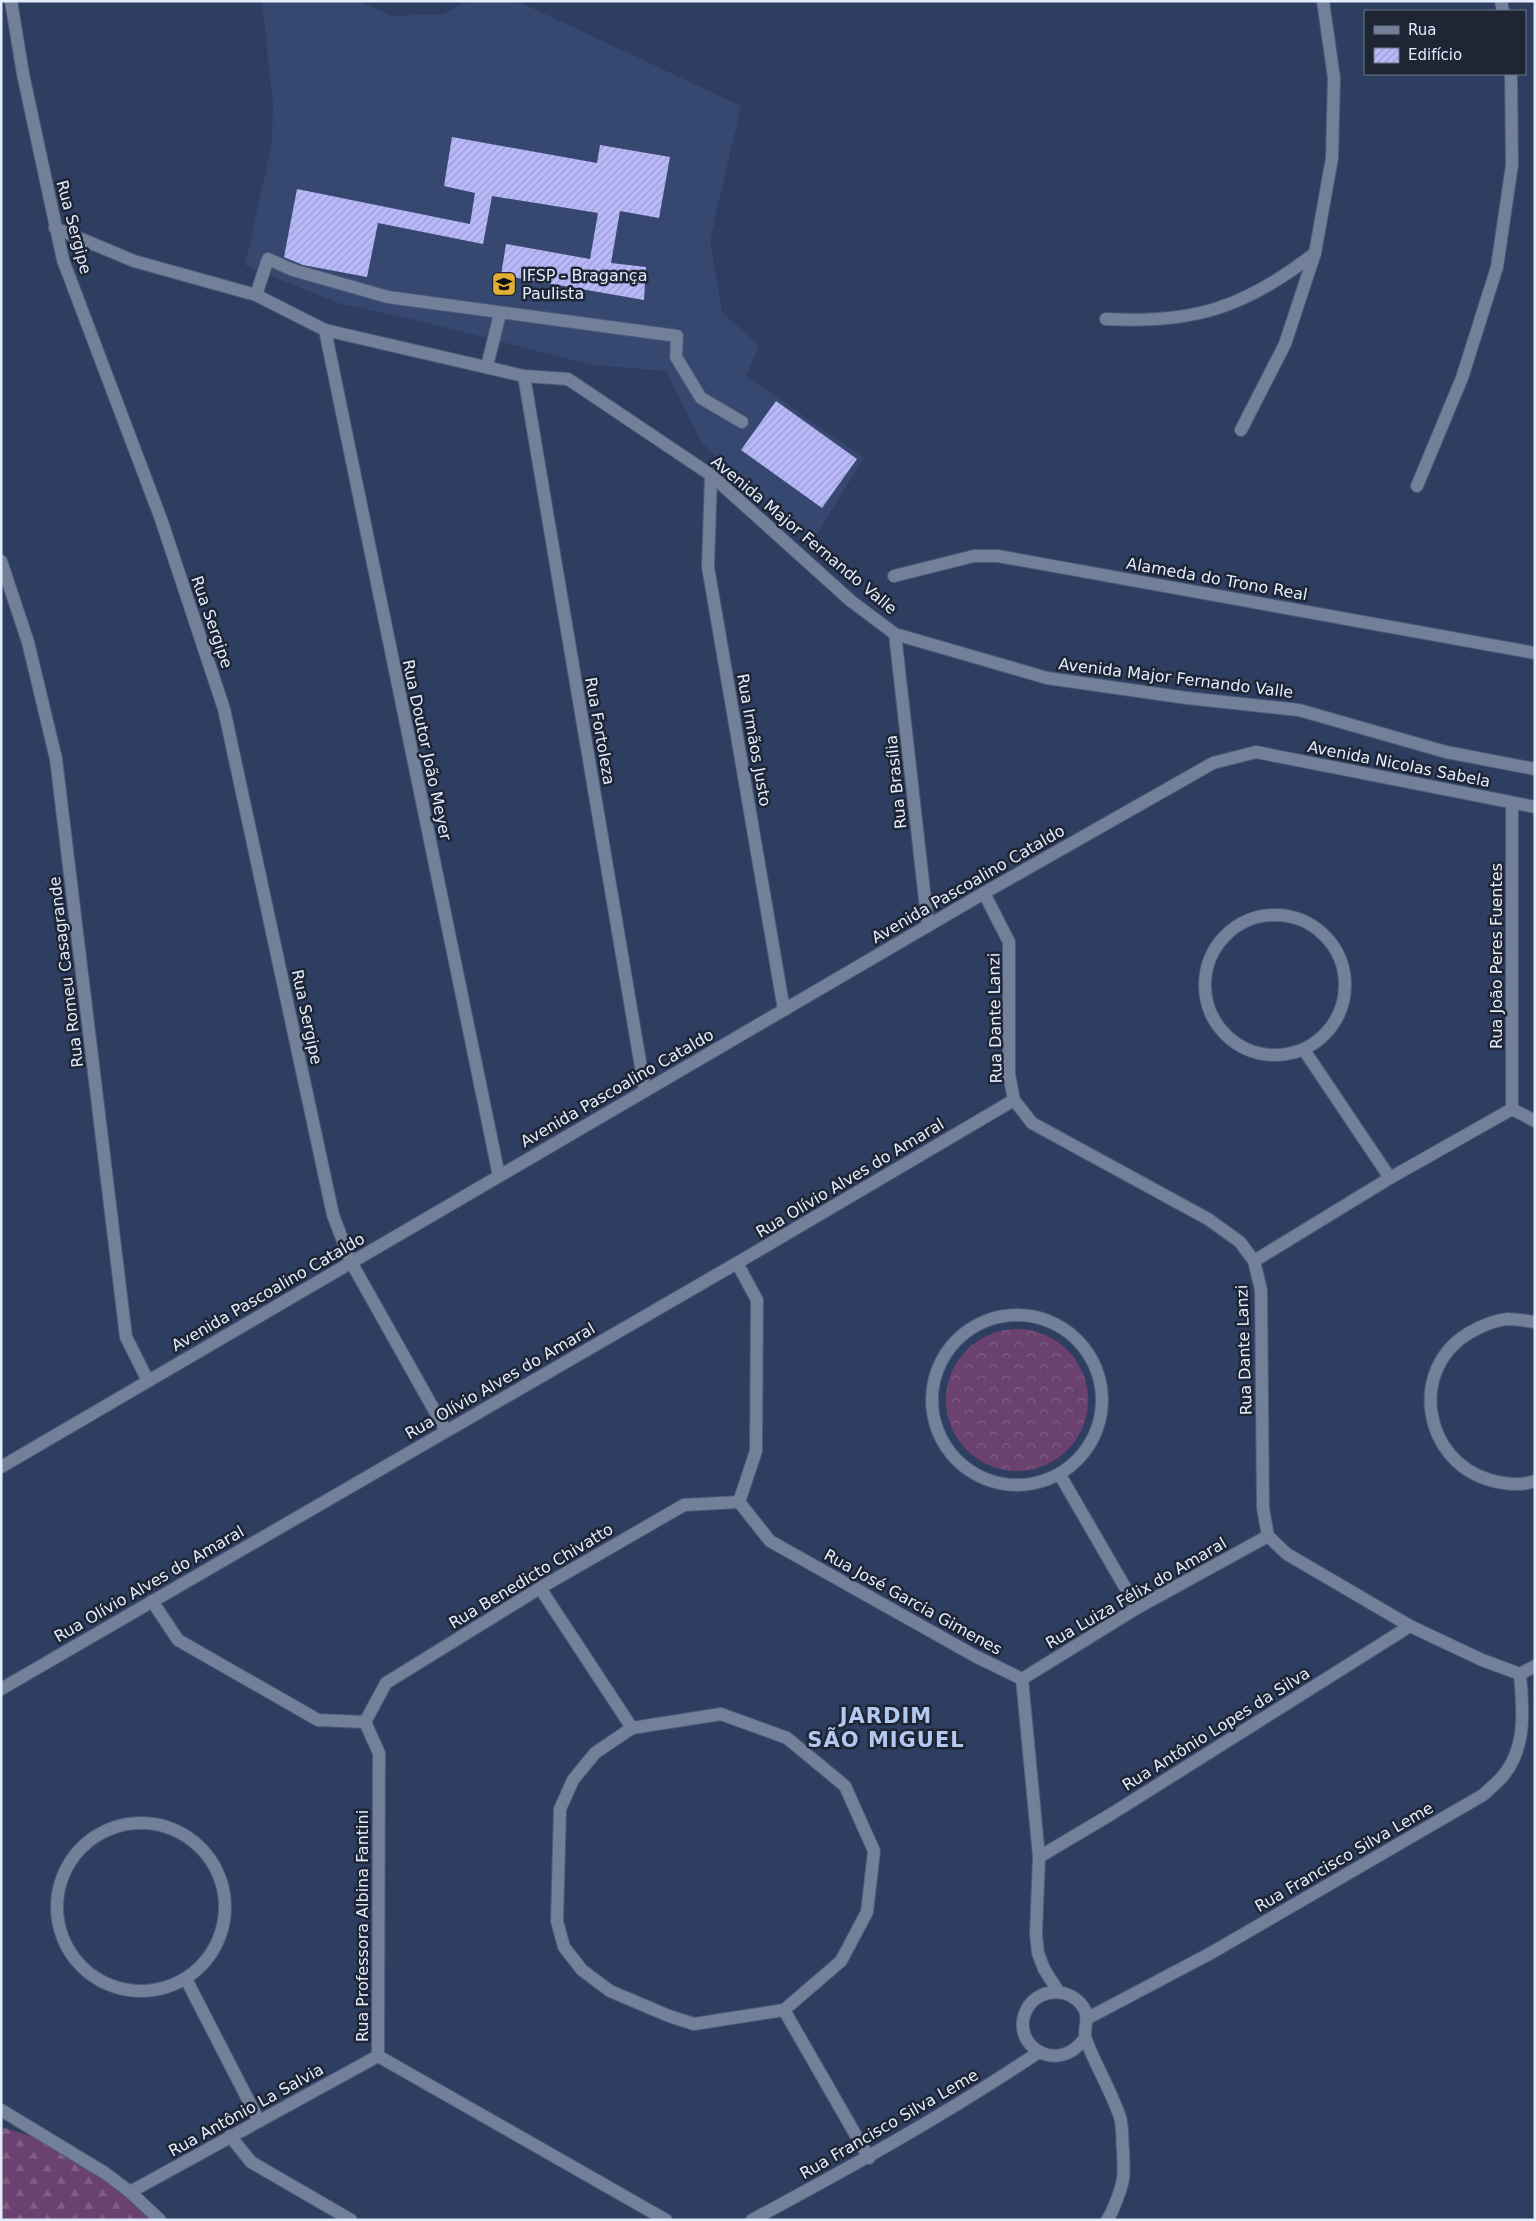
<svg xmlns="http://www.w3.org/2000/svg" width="1536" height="2221" viewBox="0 0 1536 2221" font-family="'DejaVu Sans',sans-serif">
<defs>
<pattern id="forest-firs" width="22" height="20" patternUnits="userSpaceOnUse" patternTransform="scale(1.25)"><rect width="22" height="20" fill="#6b426f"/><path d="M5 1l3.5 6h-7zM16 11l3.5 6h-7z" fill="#805e85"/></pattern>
<pattern id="park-crowns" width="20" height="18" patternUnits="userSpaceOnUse" patternTransform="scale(1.25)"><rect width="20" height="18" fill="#6b426f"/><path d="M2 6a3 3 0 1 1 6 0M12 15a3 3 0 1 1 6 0" fill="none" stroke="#805e85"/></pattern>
<pattern id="building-hatch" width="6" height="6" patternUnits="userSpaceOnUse" patternTransform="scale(1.25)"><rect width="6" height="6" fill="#b8b8fa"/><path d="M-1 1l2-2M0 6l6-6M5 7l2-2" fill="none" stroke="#9b9cce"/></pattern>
</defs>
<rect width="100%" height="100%" fill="#2e3e60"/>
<polygon fill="#364870" points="262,1 358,1 392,16 444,14 466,1 517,1 741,106 710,240 722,312 759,346 746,376 864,458 813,540 702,443 666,371 593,365 416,320 338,303 245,265 272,143 273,105"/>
<polygon fill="url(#forest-firs)" points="1,2127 38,2138 95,2173 160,2220 1,2220"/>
<circle fill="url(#park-crowns)" cx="1017" cy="1400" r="71"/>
<g fill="url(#building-hatch)">
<polygon points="452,137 597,163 600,145 670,157 659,218 620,211 611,263 646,267 644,300 501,275 506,244 590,259 598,213 492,196 483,244 378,223 367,277 303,265 284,257 297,189 470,224 475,193 444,186"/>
<polygon points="776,401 857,459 822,508 741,450"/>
</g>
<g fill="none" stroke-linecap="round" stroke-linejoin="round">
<defs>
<g id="minor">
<polyline points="11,1 23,74 63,260 161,519 224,709 333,1215 351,1262 446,1431"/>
<polyline points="1501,1 1503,11"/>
<polyline points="55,228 134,261 256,295 325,330 524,376 568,379 711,475 851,601 895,634 1047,678 1187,698 1299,710 1446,752 1535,769"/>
<polyline points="256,295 268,259 293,270 388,297 677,336 676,357 701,398 742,422"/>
<path d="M1106,319C1194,324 1246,307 1315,253"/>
<polyline points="325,330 499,1176"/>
<polyline points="487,366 500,314"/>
<polyline points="524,376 645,1091"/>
<polyline points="1241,430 1285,344 1315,253 1332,158 1334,78 1323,1"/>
<polyline points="711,475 708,567 784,1010"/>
<polyline points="1417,486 1462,378 1497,267 1512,165 1511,74"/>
<polyline points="1,561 28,642 56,759 126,1337 148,1381"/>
<polyline points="894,576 974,556 998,556 1535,653"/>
<polyline points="895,634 928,926"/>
<polyline points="1512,803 1512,1109 1535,1121"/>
<polyline points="984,893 1009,942 1009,1074 1014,1100 1032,1123 1208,1219 1240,1242 1254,1261 1261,1290 1263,1508 1268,1536 1287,1554 1410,1626 1482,1660 1520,1674"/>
<circle cx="1275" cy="985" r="70"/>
<polyline points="1304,1050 1390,1178"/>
<polyline points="1254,1261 1390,1178 1512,1109"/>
<polyline points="737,1263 757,1300 756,1451 739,1502"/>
<circle cx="1017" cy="1400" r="85"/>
<path d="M1535,1322C1526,1321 1517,1319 1508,1319C1495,1320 1481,1326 1469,1333C1408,1369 1423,1461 1490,1480C1504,1484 1521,1486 1535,1481"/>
<polyline points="1,1467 984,893 1213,763 1256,752 1535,807"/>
<polyline points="1060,1475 1137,1608"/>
<polyline points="739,1502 770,1541 975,1656 1022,1679"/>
<polyline points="540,1588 632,1728"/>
<polyline points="152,1601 178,1640 318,1720 365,1722"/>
<polyline points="1022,1679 1039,1857 1036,1934 1038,1953 1044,1969 1058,1991"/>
<polyline points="1022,1679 1137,1608 1268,1536"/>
<polyline points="1,1689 737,1263 1014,1100"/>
<polygon points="721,1714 787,1738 845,1786 874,1851 867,1912 841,1961 784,2010 694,2024 669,2016 610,1991 582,1970 564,1947 557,1921 560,1809 573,1780 595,1753 632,1728"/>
<polyline points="365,1722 379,1753 378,2056 666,2220"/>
<polyline points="365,1722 386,1683 540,1588 684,1505 739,1502"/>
<circle cx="141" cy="1907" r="84"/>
<polyline points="1039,1857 1113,1813 1410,1626"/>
<polyline points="186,1979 259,2121"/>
<polyline points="784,2010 869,2158"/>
<path d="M1088,2018L1211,1953L1483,1795C1489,1789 1497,1783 1503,1776C1527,1747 1523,1709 1520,1674L1535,1666"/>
<path d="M1085,2038C1058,2076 1012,2046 1025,2013C1034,1990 1064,1985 1081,2004C1092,2017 1082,2027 1086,2040C1096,2066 1111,2091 1120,2117C1123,2127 1122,2141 1123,2151C1124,2173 1125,2179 1117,2199C1114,2206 1112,2214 1107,2220"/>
<polyline points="1,2110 105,2173 130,2192 160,2220"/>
<polyline points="230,2136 251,2162 351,2220"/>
<polyline points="130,2192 378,2056"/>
<path d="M752,2220C851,2167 945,2115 1039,2052"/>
</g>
</defs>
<use href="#minor" stroke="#4b5a79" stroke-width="14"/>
<use href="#minor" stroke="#738099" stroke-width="12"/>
</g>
<defs>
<symbol id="university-square" viewBox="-11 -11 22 22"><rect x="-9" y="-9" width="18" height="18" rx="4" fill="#e3ae35" stroke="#1e2635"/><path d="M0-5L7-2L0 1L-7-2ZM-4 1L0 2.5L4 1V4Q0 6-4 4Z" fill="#111"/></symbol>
</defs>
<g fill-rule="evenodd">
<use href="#university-square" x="490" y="270" width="28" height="28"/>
</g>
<g text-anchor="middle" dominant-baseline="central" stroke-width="5" stroke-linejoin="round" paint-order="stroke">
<g font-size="16" fill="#e4edfe" stroke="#1e2635">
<text transform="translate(74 227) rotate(75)">Rua Sergipe</text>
<text transform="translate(804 535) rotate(40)">Avenida Major Fernando Valle</text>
<text transform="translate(1217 579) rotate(10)">Alameda do Trono Real</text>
<text transform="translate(212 622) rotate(71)">Rua Sergipe</text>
<text transform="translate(1176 678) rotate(7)">Avenida Major Fernando Valle</text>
<text transform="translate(600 731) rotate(80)">Rua Fortoleza</text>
<text transform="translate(754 740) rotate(80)">Rua Irmãos Justo</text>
<text transform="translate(427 750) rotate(78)">Rua Doutor João Meyer</text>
<text transform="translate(1399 764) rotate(11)">Avenida Nicolas Sabela</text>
<text transform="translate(896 782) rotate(-96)">Rua Brasília</text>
<text transform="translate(968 884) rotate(-30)">Avenida Pascoalino Cataldo</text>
<text transform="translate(1496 956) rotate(-90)">Rua João Peres Fuentes</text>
<text transform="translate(66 972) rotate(-97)">Rua Romeu Casagrande</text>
<text transform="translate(307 1017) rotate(78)">Rua Sergipe</text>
<text transform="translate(995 1018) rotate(-91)">Rua Dante Lanzi</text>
<text transform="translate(617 1088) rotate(-30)">Avenida Pascoalino Cataldo</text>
<text transform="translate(850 1178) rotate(-31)">Rua Olívio Alves do Amaral</text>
<text transform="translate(268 1292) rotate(-30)">Avenida Pascoalino Cataldo</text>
<text transform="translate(1244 1350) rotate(-92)">Rua Dante Lanzi</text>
<text transform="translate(500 1381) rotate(-30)">Rua Olívio Alves do Amaral</text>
<text transform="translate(531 1576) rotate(-31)">Rua Benedicto Chivatto</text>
<text transform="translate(149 1584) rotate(-30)">Rua Olívio Alves do Amaral</text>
<text transform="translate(1136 1593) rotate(-30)">Rua Luiza Félix do Amaral</text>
<text transform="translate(913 1602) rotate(29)">Rua José Garcia Gimenes</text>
<text transform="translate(1216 1729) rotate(-32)">Rua Antônio Lopes da Silva</text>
<text transform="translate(1344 1857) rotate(-30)">Rua Francisco Silva Leme</text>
<text transform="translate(362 1926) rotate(-90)">Rua Professora Albina Fantini</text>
<text transform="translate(246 2110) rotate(-29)">Rua Antônio La Salvia</text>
<text transform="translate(889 2124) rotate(-30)">Rua Francisco Silva Leme</text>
</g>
<g font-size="16" fill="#e4edfe" stroke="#1e2635" text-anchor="start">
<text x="522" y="275">IFSP - Bragança<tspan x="522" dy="18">Paulista</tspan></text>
</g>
<g font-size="21" font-weight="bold" letter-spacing="1" fill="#b2c8f1" stroke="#1e2635">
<text x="886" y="1716">JARDIM<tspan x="886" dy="24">SÃO MIGUEL</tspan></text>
</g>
</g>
<rect width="1536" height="2221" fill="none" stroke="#e4edfe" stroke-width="5"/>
<rect x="1364" y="10" width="162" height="65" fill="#1e2635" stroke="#6d7685"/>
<rect x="1374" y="26" width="25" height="8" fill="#738099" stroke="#6d7685"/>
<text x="1408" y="35" font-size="15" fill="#e4edfe">Rua</text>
<rect x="1374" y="48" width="25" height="15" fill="url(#building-hatch)" stroke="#6d7685"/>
<text x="1408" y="60" font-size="15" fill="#e4edfe">Edifício</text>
</svg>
